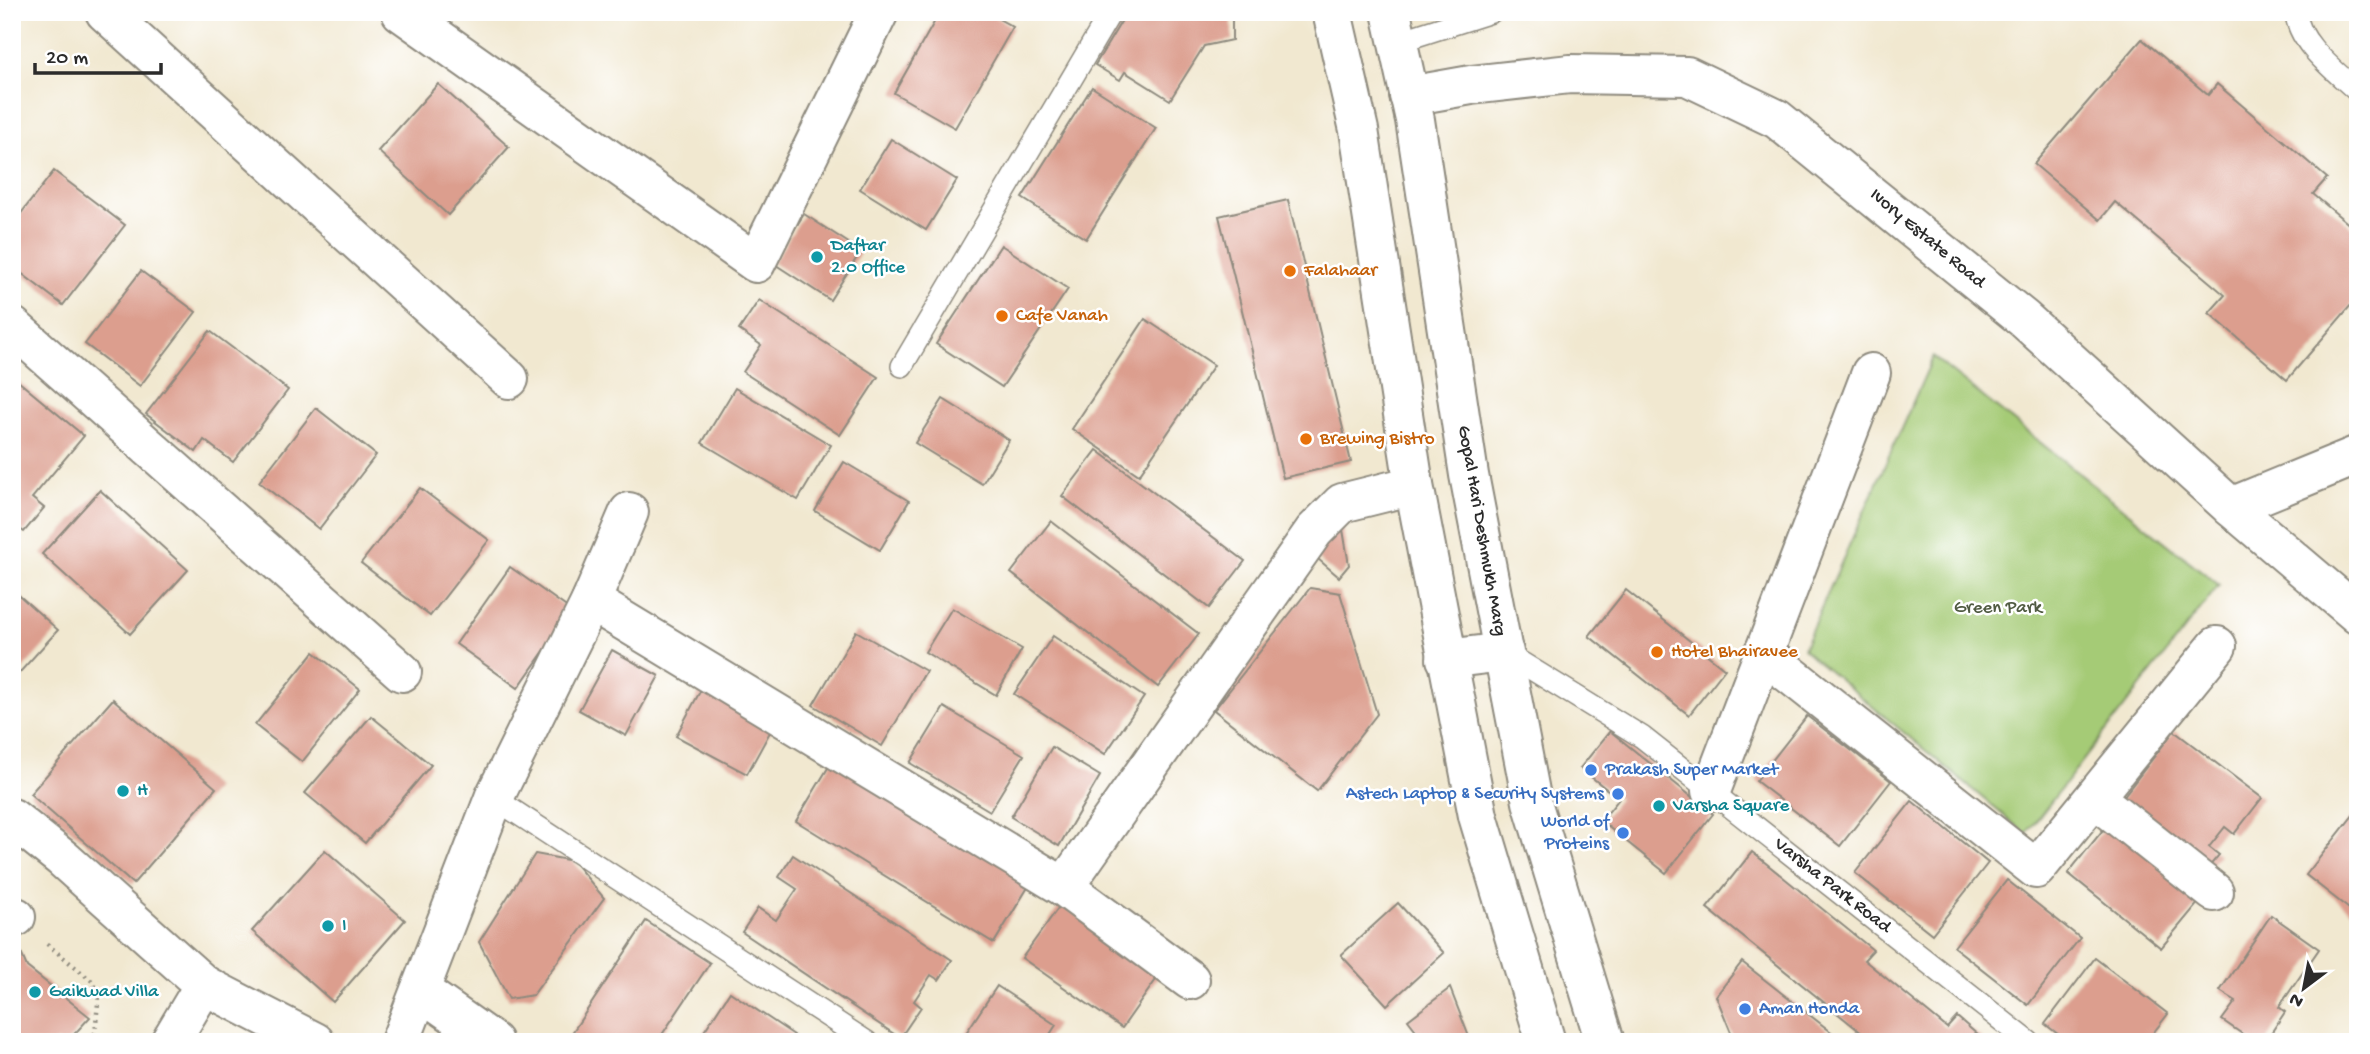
<svg xmlns="http://www.w3.org/2000/svg" width="2370" height="1054" viewBox="0 0 2370 1054" font-family="'Gochi Hand',sans-serif">
<rect width="100%" height="100%" fill="#fff"/>
<filter id="ink" filterUnits="userSpaceOnUse"><feTurbulence type="fractalNoise" baseFrequency=".0143" numOctaves="2"/><feDisplacementMap in="SourceGraphic" scale="14" xChannelSelector="R" yChannelSelector="G"/><feConvolveMatrix kernelMatrix="1 2 1 2 8 2 1 2 1" color-interpolation-filters="sRGB"/></filter>
<filter id="wash" filterUnits="userSpaceOnUse"><feTurbulence type="fractalNoise" baseFrequency=".00686" numOctaves="4" result="noise"/><feDisplacementMap in="SourceGraphic" scale="28" xChannelSelector="R" yChannelSelector="G"/><feGaussianBlur stdDeviation="1.57" result="paint"/><feColorMatrix in="noise" values="0 0 0 0 0 0 0 0 0 0 0 0 0 0 0 0 0 1.4 0 .05"/><feComposite in="paint" operator="in"/></filter>
<g filter="url(#wash)">
<rect width="100%" height="100%" fill="#f1e8d0"/>
<polygon fill="#a5cb76" stroke="#687b50" stroke-width="2" points="1933,357 2219,585 2026,834 1803,649"/>
<g id="blocks">
<g fill="#dc9e8e">
<polygon points="940,12 986,12 1013,27 955,128 894,93"/>
<polygon points="1127,12 1201,12 1202,15 1232,18 1232,40 1204,46 1170,100 1125,72 1120,80 1095,65"/>
<polygon points="2142,39 2208,95 2217,84 2327,178 2313,194 2358,232 2358,297 2287,380 2209,313 2225,295 2115,202 2100,220 2034,164"/>
<polygon points="438,84 509,147 448,215 378,151"/>
<polygon points="1092,87 1156,128 1086,239 1022,198"/>
<polygon points="891,139 957,180 926,230 860,189"/>
<polygon points="54,171 125,225 63,305 12,266 12,225"/>
<polygon points="1288,200 1351,462 1283,478 1219,216"/>
<polygon points="804,214 861,251 830,300 773,263"/>
<polygon points="1001,245 1068,289 1002,387 936,344"/>
<polygon points="141,271 196,312 140,386 85,344"/>
<polygon points="759,300 878,377 840,435 743,372 761,345 739,330"/>
<polygon points="1145,319 1214,365 1139,475 1072,429"/>
<polygon points="210,331 288,390 233,462 204,440 196,452 146,414"/>
<polygon points="12,376 84,436 32,498 44,508 24,532 12,523"/>
<polygon points="735,388 831,445 798,500 702,443"/>
<polygon points="943,399 1009,440 982,484 915,443"/>
<polygon points="316,408 376,455 319,529 259,482"/>
<polygon points="1097,450 1245,561 1209,608 1062,496"/>
<polygon points="844,462 909,501 880,550 815,511"/>
<polygon points="420,488 489,540 430,616 361,563"/>
<polygon points="100,490 188,570 130,634 42,554"/>
<polygon points="1341,518 1349,565 1339,577 1311,553"/>
<polygon points="1051,521 1199,634 1158,687 1011,573"/>
<polygon points="510,567 572,611 518,688 456,644"/>
<polygon points="1310,588 1340,593 1377,714 1317,791 1214,710"/>
<polygon points="12,589 58,630 12,681"/>
<polygon points="1626,590 1725,669 1689,715 1589,636"/>
<polygon points="952,608 1022,649 996,695 925,652"/>
<polygon points="856,631 926,671 882,746 813,705"/>
<polygon points="1053,636 1144,697 1105,754 1014,694"/>
<polygon points="612,650 659,676 626,736 579,710"/>
<polygon points="314,652 360,689 302,762 255,725"/>
<polygon points="704,684 775,723 747,774 676,736"/>
<polygon points="113,699 216,788 133,884 30,794"/>
<polygon points="944,707 1024,755 990,811 910,763"/>
<polygon points="371,716 431,765 365,843 305,793"/>
<polygon points="1807,716 1891,781 1840,846 1756,781"/>
<polygon points="1610,731 1713,814 1666,873 1601,821 1619,799 1580,768"/>
<polygon points="2174,731 2262,798 2234,834 2225,827 2209,847 2219,855 2208,868 2120,801"/>
<polygon points="1052,747 1100,776 1059,846 1011,817"/>
<polygon points="834,758 1033,879 994,943 796,821"/>
<polygon points="1912,801 1988,863 1932,934 1855,873"/>
<polygon points="2358,809 2358,916 2306,875"/>
<polygon points="2111,820 2204,896 2161,948 2068,873"/>
<polygon points="325,850 405,920 333,1002 252,931"/>
<polygon points="1752,852 1873,950 1864,960 1947,1028 1957,1017 1986,1042 1873,1042 1707,908"/>
<polygon points="535,854 573,861 604,898 533,995 509,999 479,942"/>
<polygon points="793,855 952,960 939,980 931,975 914,1001 921,1007 900,1038 742,932 758,908 776,920 797,889 779,877"/>
<polygon points="2007,880 2080,938 2028,1005 1954,947"/>
<polygon points="1398,903 1444,953 1387,1005 1341,955"/>
<polygon points="1061,904 1160,974 1122,1028 1022,958"/>
<polygon points="2271,915 2319,949 2279,1007 2285,1012 2265,1042 2254,1042 2222,1020 2236,1001 2220,991"/>
<polygon points="646,921 710,963 657,1042 566,1042"/>
<polygon points="21,953 27,967 90,1017 67,1042 12,1042 12,962"/>
<polygon points="2095,958 2168,1014 2146,1042 2068,1042 2045,1024"/>
<polygon points="1742,962 1844,1042 1735,1042 1716,996"/>
<polygon points="997,986 1056,1025 1045,1042 960,1042"/>
<polygon points="1450,988 1471,1042 1425,1042 1408,1020"/>
<polygon points="730,992 794,1035 790,1042 697,1042"/>
</g>
</g>
</g>
<g filter="url(#ink)">
<use href="#blocks" fill-opacity="0" stroke="#8e8a7e" stroke-width="2"/>
<g fill="none" stroke-linecap="round" stroke-linejoin="round">
<defs>
<g id="lane">
<path d="M2296,12C2297,43 2337,72 2358,92"/>
<polyline points="1397,42 1491,12"/>
<polyline points="902,366 1111,12"/>
<polyline points="1504,652 1642,737 2029,1042"/>
<polyline points="494,798 867,1042"/>
<polyline points="2357,1042 2358,1041"/>
</g>
<g id="street">
<polyline points="105,12 509,379"/>
<polyline points="401,12 756,263 879,12"/>
<polyline points="1409,96 1471,85 1570,74 1687,76 1777,119 2024,319 2231,507 2358,615"/>
<polyline points="12,326 402,672"/>
<polyline points="2231,507 2358,455"/>
<polyline points="591,601 1064,887 1190,980"/>
<polyline points="1763,653 2036,869 2217,646"/>
<polyline points="1446,659 1504,652"/>
<polyline points="1711,791 1871,373"/>
<polyline points="2095,798 2214,892"/>
<polyline points="1064,887 1314,531 1342,503 1414,485"/>
<polyline points="12,918 16,917"/>
<polyline points="204,985 315,1042"/>
<polyline points="421,991 493,1042"/>
<polyline points="400,1042 494,798 591,601 629,512"/>
</g>
<polyline id="secondary" points="12,818 62,858 204,985 170,1042"/>
<g id="primary">
<polyline points="1332,12 1359,130 1414,485 1478,816 1546,1042"/>
<polyline points="1391,12 1415,120 1469,475 1532,802 1605,1042"/>
</g>
</defs>
<use href="#lane" stroke="#8e8a7e" stroke-width="24"/>
<use href="#street" stroke="#8e8a7e" stroke-width="42"/>
<use href="#secondary" stroke="#8e8a7e" stroke-width="42"/>
<use href="#primary" stroke="#8e8a7e" stroke-width="42"/>
<polyline stroke="#8e8a7e" stroke-width="4.5" stroke-dasharray="2 5" stroke-linecap="butt" points="47,944 92,981 99,993 95,1033 87,1042"/>
<use href="#lane" stroke="#fff" stroke-width="21"/>
<use href="#street" stroke="#fff" stroke-width="38"/>
<use href="#secondary" stroke="#fff" stroke-width="38"/>
<use href="#primary" stroke="#fff" stroke-width="38"/>
</g>
</g>
<g fill="#0f9aa8" stroke="#fff" stroke-width="2.5">
<circle cx="817" cy="257" r="7"/>
<circle cx="123" cy="791" r="7"/>
<circle cx="1659" cy="806" r="7"/>
<circle cx="328" cy="926" r="7"/>
<circle cx="35" cy="992" r="7"/>
</g>
<g fill="#e8710a" stroke="#fff" stroke-width="2.5">
<circle cx="1290" cy="271" r="7"/>
<circle cx="1002" cy="316" r="7"/>
<circle cx="1306" cy="439" r="7"/>
<circle cx="1657" cy="652" r="7"/>
</g>
<g fill="#3f7fe0" stroke="#fff" stroke-width="2.5">
<circle cx="1591" cy="770" r="7"/>
<circle cx="1618" cy="794" r="7"/>
<circle cx="1623" cy="833" r="7"/>
<circle cx="1745" cy="1009" r="7"/>
</g>
<g text-anchor="middle" dominant-baseline="central" stroke-width="5" stroke-linejoin="round" paint-order="stroke">
<g font-size="19" fill="#2b2b2b" stroke="#fff">
<text transform="translate(1927 239) rotate(40)">Ivory Estate Road</text>
<text transform="translate(1481 531) rotate(80)">Gopal Hari Deshmukh Marg</text>
<text transform="translate(1832 886) rotate(38)">Varsha Park Road</text>
</g>
<g font-size="19" fill="#0d838f" stroke="#fff" text-anchor="start">
<text x="831" y="246">Daftar<tspan x="831" dy="22">2.0 Office</tspan></text>
<text x="137" y="791">H</text>
<text x="1673" y="806">Varsha Square</text>
<text x="342" y="926">I</text>
<text x="49" y="992">Gaikwad Villa</text>
</g>
<g font-size="19" fill="#c56008" stroke="#fff" text-anchor="start">
<text x="1304" y="271">Falahaar</text>
<text x="1016" y="316">Cafe Vanah</text>
<text x="1320" y="439">Brewing Bistro</text>
<text x="1671" y="652">Hotel Bhairavee</text>
</g>
<g font-size="19" fill="#505b42" stroke="#fff">
<text x="1998" y="608">Green Park</text>
</g>
<g font-size="19" fill="#366cbe" stroke="#fff" text-anchor="start">
<text x="1605" y="770">Prakash Super Market</text>
<text x="1604" y="794" text-anchor="end">Astech Laptop &amp; Security Systems</text>
<text x="1609" y="822" text-anchor="end">World of<tspan x="1609" dy="22">Proteins</tspan></text>
<text x="1759" y="1009">Aman Honda</text>
</g>
</g>
<rect width="2370" height="1054" fill="none" stroke="#fff" stroke-width="42"/>
<g transform="translate(2304 988) rotate(212)" stroke="#ffffff" stroke-width="5" paint-order="stroke">
<path d="M0-5L12 26L0 18L-12 26Z" fill="#2b2b2b"/>
<text y="-10" font-size="19" font-weight="bold" text-anchor="middle" fill="#2b2b2b">N</text>
</g>
<path d="M35 63v10h126v-10" fill="none" stroke="#2b2b2b" stroke-width="3.5"/>
<text x="46" y="63" font-size="21" fill="#2b2b2b" stroke="#ffffff" stroke-width="5" paint-order="stroke">20 m</text>
</svg>
